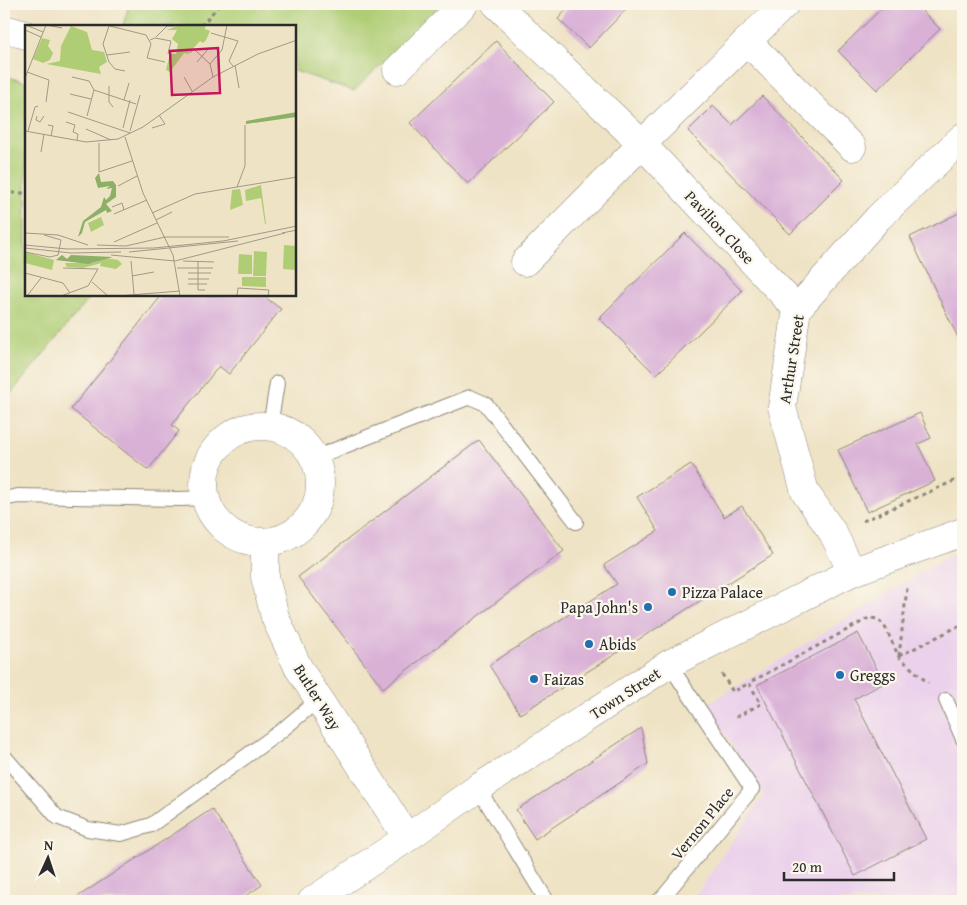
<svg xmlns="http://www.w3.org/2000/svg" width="967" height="905" viewBox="0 0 967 905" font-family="'Gentium Book Plus',serif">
<rect width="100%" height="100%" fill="#fbf7ec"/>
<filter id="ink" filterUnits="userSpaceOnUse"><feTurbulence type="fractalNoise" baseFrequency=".02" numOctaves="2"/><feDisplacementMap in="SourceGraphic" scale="10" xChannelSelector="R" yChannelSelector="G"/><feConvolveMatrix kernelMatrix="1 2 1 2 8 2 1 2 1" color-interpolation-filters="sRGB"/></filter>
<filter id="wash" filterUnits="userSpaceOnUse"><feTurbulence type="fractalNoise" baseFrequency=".0096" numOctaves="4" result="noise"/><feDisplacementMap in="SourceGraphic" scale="20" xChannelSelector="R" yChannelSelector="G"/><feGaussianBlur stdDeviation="1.12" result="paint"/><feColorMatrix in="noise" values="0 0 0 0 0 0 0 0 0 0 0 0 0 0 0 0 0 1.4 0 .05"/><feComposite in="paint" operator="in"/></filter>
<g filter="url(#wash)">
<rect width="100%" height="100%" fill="#efe3c5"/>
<polygon fill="#ebd1eb" points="963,549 963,901 688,901 697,893 764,795 706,705 948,556"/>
<g fill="#afcd74" stroke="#6d7c50">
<polygon points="129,4 442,4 354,91 295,71 295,26 123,26"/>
<polygon points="4,76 26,82 26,295 92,295 4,402"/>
</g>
<g id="blocks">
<g fill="#d9b1d7">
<polygon points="572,4 631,4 589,48 558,19"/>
<polygon points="886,4 915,4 940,29 877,90 838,51"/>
<polygon points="496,41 554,102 468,184 410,123"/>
<polygon points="762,96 844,180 790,234 688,131 713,106 732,125"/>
<polygon points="963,211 963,348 910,237"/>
<polygon points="685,233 742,291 656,375 599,318"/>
<polygon points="162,295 262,295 281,309 229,374 219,366 172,425 179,431 148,470 71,409"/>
<polygon points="920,413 931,438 918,444 935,481 867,512 838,450"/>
<polygon points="479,440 564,551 383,688 298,577"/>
<polygon points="691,464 724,517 742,506 773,555 520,714 489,665 617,584 604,565 658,531 637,497"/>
<polygon points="858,633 884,683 854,699 926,839 855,876 757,685"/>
<polygon points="641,728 648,764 535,839 516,810"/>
<polygon points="212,809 262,885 238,901 71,901"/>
</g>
</g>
</g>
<g filter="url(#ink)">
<use href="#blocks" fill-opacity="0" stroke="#8d8778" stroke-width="1"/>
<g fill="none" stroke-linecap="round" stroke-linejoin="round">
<defs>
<g id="lane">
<polyline points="270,427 277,383"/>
<polyline points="314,458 470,397 486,404 576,522"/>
<polyline points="4,499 18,496 180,499 204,498"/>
<polyline points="946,700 963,739"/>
<polyline points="4,756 57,817 88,829 121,834 151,825 281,731 319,699"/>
<polyline points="478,788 547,901"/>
<polyline points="659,901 664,896 752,789 669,664"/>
</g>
<g id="street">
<polyline points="496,4 642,144 797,309"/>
<polyline points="4,29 26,35"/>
<polyline points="747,41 852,147"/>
<polyline points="397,70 464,4"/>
<polyline points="525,262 642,144 785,4"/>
<circle cx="262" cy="484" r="58"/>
<polyline points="265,543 265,577 275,617 298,667 407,838"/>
<polyline points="852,572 833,533 805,492 782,407 797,309 878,218 963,137"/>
</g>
<polyline id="secondary" points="312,901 407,838 478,788 669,664 852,572 963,532"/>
</defs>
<use href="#lane" stroke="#8d8778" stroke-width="16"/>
<use href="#street" stroke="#8d8778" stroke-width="29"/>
<use href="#secondary" stroke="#8d8778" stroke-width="29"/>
<g stroke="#8d8778" stroke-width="3" stroke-dasharray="4 4" stroke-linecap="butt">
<polyline points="201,26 220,4"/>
<polyline points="4,193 26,193"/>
<polyline points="863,521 963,477"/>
<polyline points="899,656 907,588"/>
<polyline points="899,656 963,624"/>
<polyline points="722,674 733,692 749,683"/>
<polyline points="736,717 761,704 749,683 869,618 878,619 885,627 899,657 928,683"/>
</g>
<use href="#lane" stroke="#fff" stroke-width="14"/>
<use href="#street" stroke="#fff" stroke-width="28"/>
<use href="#secondary" stroke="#fff" stroke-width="28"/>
</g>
</g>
<g fill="#1f6fb2" stroke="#fbf7ec" stroke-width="2">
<circle cx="672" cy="592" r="5"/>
<circle cx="648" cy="607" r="5"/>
<circle cx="589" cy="644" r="5"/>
<circle cx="840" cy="675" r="5"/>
<circle cx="534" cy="679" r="5"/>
</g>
<g text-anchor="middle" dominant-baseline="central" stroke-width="4.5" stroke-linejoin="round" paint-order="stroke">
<g font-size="16" fill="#2b2b2b" stroke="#fbf7ec">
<text transform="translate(720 227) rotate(47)">Pavilion Close</text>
<text transform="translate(791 359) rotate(-81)">Arthur Street</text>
<text transform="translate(625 693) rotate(-33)">Town Street</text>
<text transform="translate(318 697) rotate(58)">Butler Way</text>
<text transform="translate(702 823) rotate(-51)">Vernon Place</text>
</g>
<g font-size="16" fill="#2b2b2b" stroke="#fbf7ec" text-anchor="start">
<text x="682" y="592">Pizza Palace</text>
<text x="638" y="607" text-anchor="end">Papa John's</text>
<text x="599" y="644">Abids</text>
<text x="850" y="675">Greggs</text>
<text x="544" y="679">Faizas</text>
</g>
</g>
<g transform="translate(25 25)">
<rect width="271" height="271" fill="#efe3c5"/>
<path d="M155,0H180V4L185,6L181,15L178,18L175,16L163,29L159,28L145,47L141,45L145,29H151L153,19L147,14L152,5H142ZM46,1L62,7L67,25L79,27L82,37L74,42L76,49L21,39L35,36L36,21ZM17,13L25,15L23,21L28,28L25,35L18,38L8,34ZM236,160L241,199H240L236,173L221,176L220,165ZM215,164L218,180L205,185L207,165ZM76,192L79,200L66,207L63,198ZM259,220L271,221V245L258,244ZM229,226L242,227L241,251H228ZM0,227L29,235L27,245L0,238ZM214,229L227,230V249H213ZM80,233L93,235L97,239L91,244L75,241L76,238L58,243L42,242L40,238H68ZM217,252H241V262L217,261Z" fill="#afcd74"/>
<path d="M272,87L271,92L221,99V96ZM74,148L76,157L88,156L91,160V172L81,179L87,186L82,188L81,185L60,197L57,208L53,212L58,196L76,182L79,172L81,175L85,171L87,163L81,164L85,161L73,163L70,153ZM37,230L42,234L46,230L88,232L63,239L31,235Z" fill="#8bb066"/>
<path fill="none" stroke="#a19987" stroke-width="1" d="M1,0L18,7M21,0L37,3M81,0L121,10L126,19L122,33L140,37M84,1L78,19L84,37L90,44L100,46M0,5L16,12M186,8L213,16L204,36L208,41M131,12L142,1H150M125,15L130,13L146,16L143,29M165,28L169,24L185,39M82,30L105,27M172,37L185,22M210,40L214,63M2,47L24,55L21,77M47,52L64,56L69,65M159,52L167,66M188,52L185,39L197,25L202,0M0,53L21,0M84,61V77L88,82M45,69L66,74M99,75L104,58M43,87L105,108M12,91L11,95L15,97L19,91M62,91L69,65L111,79M41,97L50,100L48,107L53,109L52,115M23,100L28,101L26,111M98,103L105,75M127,103L140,99L134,90M61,104L86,115M0,106L61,117L93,114L118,102L188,52L233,29L272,15M3,106L10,82L13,81M105,106L115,70M100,112L118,168L148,230L155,271M74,118V147L107,136M16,127L19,109M93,161L112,151M212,162L220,141V100M87,182L97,178L99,185M127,188L170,169L272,152M89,189L122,175M131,195L147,187M0,208L33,210L63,220M257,208L272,205M140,212H204M89,217L132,198M0,220L42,224L129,223L198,216L272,201M72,220L101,221L140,212M0,223L46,228L96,227M0,227L25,232L33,230L36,215L19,210M104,227L213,216M86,230L150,236L260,208M106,236L109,269M158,236L189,237M173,236V265H180M152,243H188M0,248L38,258L45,268M163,248H186M107,251L129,247M163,254H184M67,257L83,271M163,259H182M2,271L16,253M36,271L63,261L73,244L38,243M93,271L155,266M212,271L213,263L244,265L243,271"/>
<path fill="#c2185b" fill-opacity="0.15" stroke="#c2185b" stroke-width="2.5" d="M193,23L195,68L147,70L145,26Z"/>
<rect width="271" height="271" fill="none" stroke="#2b2b2b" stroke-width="2.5"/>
</g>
<rect width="967" height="905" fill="none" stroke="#fbf7ec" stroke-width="20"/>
<g transform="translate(48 858) rotate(3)" stroke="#fbf7ec" stroke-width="4" paint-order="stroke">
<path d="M0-4L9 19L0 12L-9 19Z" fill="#2b2b2b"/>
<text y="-8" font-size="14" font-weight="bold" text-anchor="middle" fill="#2b2b2b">N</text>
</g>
<path d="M784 872v8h110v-8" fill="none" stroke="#2b2b2b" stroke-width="2.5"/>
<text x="792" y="872" font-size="15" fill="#2b2b2b" stroke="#fbf7ec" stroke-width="4" paint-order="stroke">20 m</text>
</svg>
